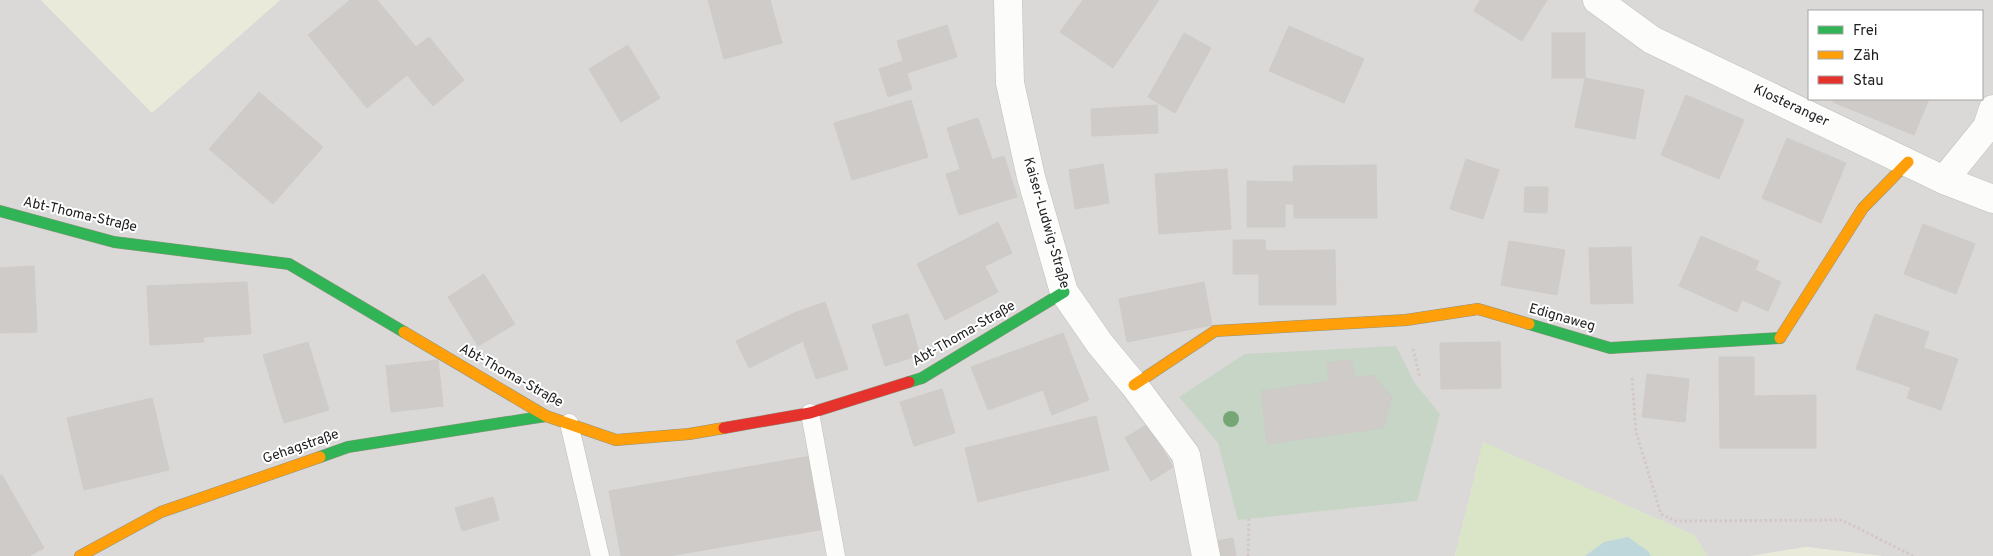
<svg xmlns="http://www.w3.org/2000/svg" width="1993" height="556" viewBox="0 0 1993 556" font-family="Overpass,sans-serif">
<rect width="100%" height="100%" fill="#ebe9e6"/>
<path fill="#dad9d7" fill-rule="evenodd" d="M0,0H41L152,112L280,0H1993V556H1882L1806,547L1751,556H1707L1694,535L1483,443L1455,556H0ZM1809,11H1982V99H1809Z"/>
<g fill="#eaeada">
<polygon points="41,0 280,0 152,113"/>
<polygon points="1806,547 1882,556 1751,556"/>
</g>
<polygon fill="#dae5c8" points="1483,442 1694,535 1707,556 1455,556"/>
<polygon fill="#c6d5c5" points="1396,346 1414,382 1440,414 1417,501 1238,520 1218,443 1179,397 1245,354"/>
<polygon fill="#bdd7db" points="1628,537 1649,552 1651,556 1585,556 1604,542"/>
<g fill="#cecbc9" stroke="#cecbc8">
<polygon points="350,0 377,0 416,47 429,37 464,80 433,106 407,75 367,108 308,35"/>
<polygon points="708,0 770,0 782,43 724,59"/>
<polygon points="1083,0 1159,0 1113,68 1060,32"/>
<polygon points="1480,0 1547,0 1522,41 1474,11"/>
<polygon points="947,25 957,57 907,73 897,41"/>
<polygon points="1289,26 1364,59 1344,103 1269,71"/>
<polygon points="1184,33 1211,48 1175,113 1148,97"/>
<rect x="1552" y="33" width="33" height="45"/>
<polygon points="628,45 660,98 621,122 589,69"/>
<polygon points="903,61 912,89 888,97 879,69"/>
<polygon points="1585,78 1644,90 1635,139 1575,127"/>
<polygon points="259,92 323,147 273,204 209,149"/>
<polygon points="1686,95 1744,120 1719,179 1661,155"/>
<polygon points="1834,99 1929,99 1914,135 1833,102"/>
<polygon points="911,100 928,157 889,169 872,112"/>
<polygon points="1157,105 1158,133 1092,136 1091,109"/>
<polygon points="872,112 889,169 852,180 834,123"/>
<polygon points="978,118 992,159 960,169 947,128"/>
<polygon points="1787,138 1846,163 1821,223 1762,198"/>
<polygon points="1004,156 1017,197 959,215 946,174"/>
<polygon points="1466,159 1499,170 1483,219 1450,209"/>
<polygon points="1103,164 1109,203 1075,209 1069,170"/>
<polygon points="1376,165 1377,218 1294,218 1293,166"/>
<polygon points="1227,169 1231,229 1159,234 1155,174"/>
<polygon points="1247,181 1294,182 1293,204 1285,204 1285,227 1247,227"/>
<polygon points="1525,187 1548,187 1547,213 1524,212"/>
<polygon points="998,222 1012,253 985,266 970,237"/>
<polygon points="1923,224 1975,244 1956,294 1904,274"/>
<polygon points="1701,236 1759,261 1755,270 1781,282 1768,311 1742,300 1737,312 1679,286"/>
<polygon points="970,237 998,292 945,320 917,264"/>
<polygon points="1233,240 1265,240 1266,251 1259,251 1259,274 1233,274"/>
<polygon points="1509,241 1565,250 1557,295 1501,285"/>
<polygon points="1631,247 1633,303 1591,304 1589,248"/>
<polygon points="1335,250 1336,305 1259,305 1259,251"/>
<polygon points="34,266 37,332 0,333 0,268"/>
<polygon points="484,274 515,324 478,346 448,297"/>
<polygon points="247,282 251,334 203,337 204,342 150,345 147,286"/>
<polygon points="1204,282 1212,325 1127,342 1119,299"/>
<polygon points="825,302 848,369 816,379 803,341 749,368 736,341 794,313"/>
<polygon points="908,314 920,355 885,366 872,325"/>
<polygon points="1875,314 1929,332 1910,387 1856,369"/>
<polygon points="1063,333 1089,400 1052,415 1043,390 988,410 971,367"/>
<polygon points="308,342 329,410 284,423 263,355"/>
<polygon points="1500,342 1501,388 1441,389 1440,343"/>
<polygon points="1923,348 1958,359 1941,410 1907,398"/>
<polygon points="1719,357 1754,357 1754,396 1816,395 1816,448 1720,448"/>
<polygon points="438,360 443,406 391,412 386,366"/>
<polygon points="1351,360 1355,378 1373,375 1392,397 1383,428 1267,444 1261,391 1330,381 1326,363"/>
<polygon points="1647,374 1689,379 1685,422 1642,417"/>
<polygon points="942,389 955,433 914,446 900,402"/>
<polygon points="152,398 169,470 84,490 67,418"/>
<polygon points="1096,416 1109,470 978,502 965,448"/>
<polygon points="1148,424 1173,467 1151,481 1125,438"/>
<polygon points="811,456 825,529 669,556 621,556 609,491"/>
<polygon points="2,475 44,548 29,556 0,556 0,476"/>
<polygon points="493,497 499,520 462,531 455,508"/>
<polygon points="1233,538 1236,556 1215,556 1212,542"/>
</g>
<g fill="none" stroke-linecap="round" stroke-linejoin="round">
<defs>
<g id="lane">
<polyline points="810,413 836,556"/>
<polyline points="569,423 600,556"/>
</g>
<g id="street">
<polyline points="1008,0 1010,83 1031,177 1064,292 1100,344 1134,385 1186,455 1206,556"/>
<polyline points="1597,0 1652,40 1944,180 1993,199"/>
<polyline points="1944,180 1987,127 1993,109"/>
</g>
<g id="fast">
<polyline points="0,211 114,242 289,264 404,332"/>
<polyline points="1529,324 1610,348 1780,338"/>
<polyline points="909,382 922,378 1064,292"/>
<polyline points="320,457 348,447 546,416"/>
</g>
<g id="slow">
<polyline points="404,332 546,416 616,440 689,434 724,428"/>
<polyline points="1780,338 1863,208 1908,162"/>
<polyline points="1134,385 1215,331 1406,320 1478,309 1529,324"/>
<polyline points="80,556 161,512 320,457"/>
</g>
<polyline id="jam" points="724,428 810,413 909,382"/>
</defs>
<use href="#lane" stroke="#c1c0be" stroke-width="19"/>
<use href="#street" stroke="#c1c0be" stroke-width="29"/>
<use href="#fast" stroke="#929280" stroke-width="12"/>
<use href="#slow" stroke="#929280" stroke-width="12"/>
<use href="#jam" stroke="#929280" stroke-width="12"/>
<g stroke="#d4c8c7" stroke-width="3" stroke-dasharray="2.5 2.5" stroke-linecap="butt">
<polyline points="1413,349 1420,378"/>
<polyline points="1632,378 1636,432 1661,514 1675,521 1842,520 1913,556"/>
<polyline points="1248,556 1249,519"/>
</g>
<use href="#lane" stroke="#fcfcfb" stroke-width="18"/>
<use href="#street" stroke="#fcfcfb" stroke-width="28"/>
<use href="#fast" stroke="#30b455" stroke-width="11"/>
<use href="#slow" stroke="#ff9f0a" stroke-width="11"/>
<use href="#jam" stroke="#e5322d" stroke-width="11"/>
</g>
<circle fill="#76a675" cx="1231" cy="419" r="8"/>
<g text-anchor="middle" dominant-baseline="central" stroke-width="4" stroke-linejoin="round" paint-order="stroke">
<g font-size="14" fill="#1d1d1d" stroke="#fff">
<text transform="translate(1791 106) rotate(25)">Klosteranger</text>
<text transform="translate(80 215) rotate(13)">Abt-Thoma-Straße</text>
<text transform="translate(1046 223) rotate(74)">Kaiser-Ludwig-Straße</text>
<text transform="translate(1562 318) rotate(16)">Edignaweg</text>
<text transform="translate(964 334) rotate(-30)">Abt-Thoma-Straße</text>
<text transform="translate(511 376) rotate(29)">Abt-Thoma-Straße</text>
<text transform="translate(301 447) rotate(-19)">Gehagstraße</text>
</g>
</g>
<rect x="1808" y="10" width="175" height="90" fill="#ffffff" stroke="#a5a5a5"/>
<rect x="1818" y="26" width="25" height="8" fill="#30b455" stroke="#a5a5a5"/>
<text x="1853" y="35" font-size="15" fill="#1d1d1d">Frei</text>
<rect x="1818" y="51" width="25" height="8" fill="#ff9f0a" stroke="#a5a5a5"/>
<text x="1853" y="60" font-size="15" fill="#1d1d1d">Zäh</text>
<rect x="1818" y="76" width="25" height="8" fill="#e5322d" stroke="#a5a5a5"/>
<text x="1853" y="85" font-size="15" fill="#1d1d1d">Stau</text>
</svg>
